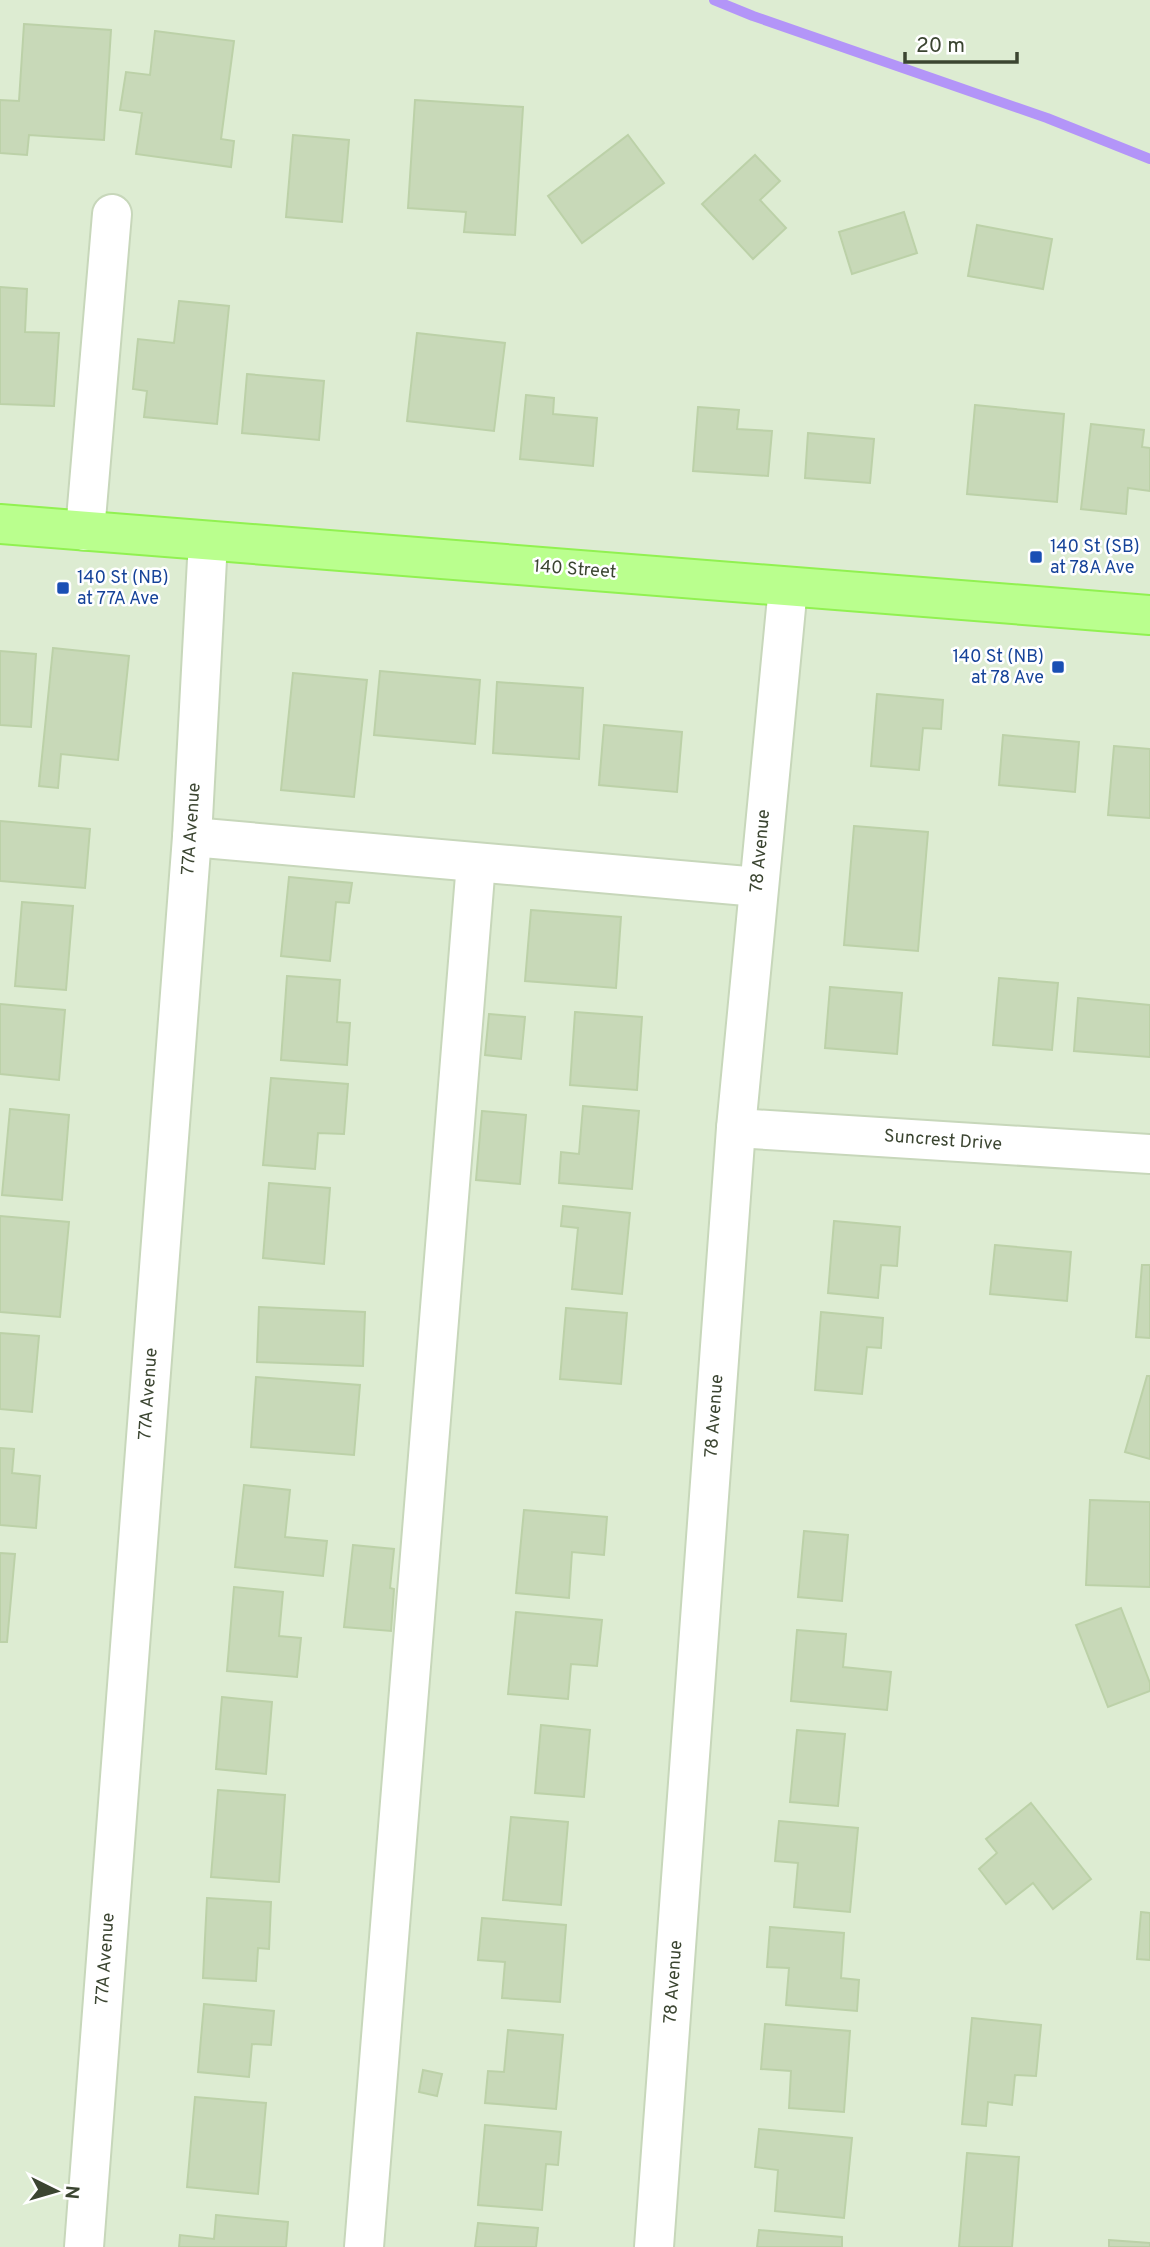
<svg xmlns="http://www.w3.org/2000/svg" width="1150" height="2247" viewBox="0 0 1150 2247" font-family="Overpass,sans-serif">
<rect width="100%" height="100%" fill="#e8f3e1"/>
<rect fill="#ddecd2" x="0" y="0" width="1150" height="2247"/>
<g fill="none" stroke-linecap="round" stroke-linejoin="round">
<polyline stroke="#b395f8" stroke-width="10" points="714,0 753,16 1047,118 1150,159"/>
</g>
<g fill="#c8d9b8" stroke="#bcd1a8" stroke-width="2">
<polygon points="24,24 111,30 104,140 29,135 27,155 0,153 0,100 19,101"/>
<polygon points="155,31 234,41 221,139 234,141 231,167 136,154 142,113 120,110 126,72 150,75"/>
<polygon points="415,100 523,107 515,235 464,232 466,212 408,208"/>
<polygon points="293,135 349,140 342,222 286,217"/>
<polygon points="628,135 664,183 582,243 548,196"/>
<polygon points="755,155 780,181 760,200 786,228 753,259 702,204"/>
<polygon points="904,212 917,253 852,274 839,232"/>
<polygon points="977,225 1052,239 1043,289 968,276"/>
<polygon points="0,287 27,289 25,332 59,333 54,406 0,404"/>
<polygon points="179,301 229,306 217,424 144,417 147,391 133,389 138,339 174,343"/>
<polygon points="417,333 505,343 494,431 407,421"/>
<polygon points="247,374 324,381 319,440 242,433"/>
<polygon points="526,395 554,398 553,414 597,418 593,466 520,459"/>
<polygon points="975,405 1064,414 1057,502 967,494"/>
<polygon points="698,407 739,410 737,429 772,431 768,476 693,471"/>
<polygon points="1091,424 1144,430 1142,447 1150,448 1150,491 1128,488 1126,514 1081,509"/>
<polygon points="808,433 874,439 870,483 805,478"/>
<polygon points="53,648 129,656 118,760 61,754 58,788 39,786"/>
<polygon points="0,651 36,654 31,727 0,725"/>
<polygon points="380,671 480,680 475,744 374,735"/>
<polygon points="293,673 367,680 354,797 281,790"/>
<polygon points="497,682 583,688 579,759 493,753"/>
<polygon points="877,694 943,700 941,729 923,728 919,770 871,766"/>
<polygon points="604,725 682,732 677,792 599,785"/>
<polygon points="1003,735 1079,742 1075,792 999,785"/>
<polygon points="1114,746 1150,749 1150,818 1108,815"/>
<polygon points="0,821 90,829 85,888 0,881"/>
<polygon points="854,826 928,832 918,951 844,945"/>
<polygon points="289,877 352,883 349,903 336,902 330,961 281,956"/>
<polygon points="22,902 73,906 66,990 15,986"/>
<polygon points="531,910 621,917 616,988 525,981"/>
<polygon points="287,976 340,980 337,1022 350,1023 347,1065 281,1060"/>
<polygon points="999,978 1058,983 1052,1050 993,1045"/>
<polygon points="830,987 902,993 897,1054 825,1048"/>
<polygon points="1078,998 1150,1005 1150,1057 1074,1051"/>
<polygon points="0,1004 65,1010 59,1080 0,1074"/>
<polygon points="575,1012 642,1017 637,1090 570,1085"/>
<polygon points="489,1014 525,1017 521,1059 485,1055"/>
<polygon points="271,1078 348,1084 344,1134 318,1133 315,1169 263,1165"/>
<polygon points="583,1106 639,1111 632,1189 559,1183 561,1152 579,1154"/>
<polygon points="10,1109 69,1115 62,1200 2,1195"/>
<polygon points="482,1111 526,1115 520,1184 476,1180"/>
<polygon points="269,1183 330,1188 324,1264 263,1258"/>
<polygon points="563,1206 630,1213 622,1294 572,1289 578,1228 561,1226"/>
<polygon points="0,1216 69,1222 60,1317 0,1312"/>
<polygon points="834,1221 900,1227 897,1266 881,1265 878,1298 828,1293"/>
<polygon points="995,1245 1071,1252 1067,1301 990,1294"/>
<polygon points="1142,1265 1150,1265 1150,1338 1136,1337"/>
<polygon points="259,1307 365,1312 363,1366 257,1362"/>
<polygon points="566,1308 627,1313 621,1384 560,1379"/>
<polygon points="821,1312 883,1318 881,1348 867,1347 862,1394 815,1390"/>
<polygon points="0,1333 39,1336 32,1412 0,1409"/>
<polygon points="1147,1376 1150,1376 1150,1459 1125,1452"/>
<polygon points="256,1377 360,1385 354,1455 251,1447"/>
<polygon points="0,1448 14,1449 12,1473 40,1476 36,1528 0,1525"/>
<polygon points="244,1485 290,1490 285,1537 327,1541 323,1576 235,1567"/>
<polygon points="1090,1500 1150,1502 1150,1587 1086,1585"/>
<polygon points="524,1510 607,1517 604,1555 572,1552 569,1598 516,1593"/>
<polygon points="804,1531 848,1535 842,1601 798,1597"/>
<polygon points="353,1545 394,1549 390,1588 394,1589 391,1631 344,1627"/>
<polygon points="0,1553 15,1554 7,1642 0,1642"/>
<polygon points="234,1587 283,1592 279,1636 301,1638 297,1677 227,1671"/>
<polygon points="1121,1608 1150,1683 1150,1691 1108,1707 1076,1625"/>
<polygon points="516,1612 602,1620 597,1666 571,1664 568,1699 508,1694"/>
<polygon points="797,1630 846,1634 843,1667 891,1672 887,1710 791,1701"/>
<polygon points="222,1697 272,1702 266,1774 216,1769"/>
<polygon points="541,1725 590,1730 584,1797 535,1793"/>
<polygon points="797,1730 845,1734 838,1806 790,1802"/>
<polygon points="218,1790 285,1795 279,1882 211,1877"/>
<polygon points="1031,1803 1091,1879 1053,1909 1033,1883 1006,1904 979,1869 997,1853 986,1839"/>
<polygon points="511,1817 568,1822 561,1905 503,1900"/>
<polygon points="779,1821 858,1828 850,1912 794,1907 798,1863 775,1861"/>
<polygon points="207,1898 271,1902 269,1949 258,1948 256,1981 203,1978"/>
<polygon points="1141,1912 1150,1913 1150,1960 1137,1959"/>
<polygon points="482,1918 566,1925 560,2002 502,1998 505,1962 478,1960"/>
<polygon points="770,1927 844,1933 841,1978 859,1980 857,2011 786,2005 789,1968 767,1967"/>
<polygon points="204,2004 274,2011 271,2045 252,2044 249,2077 198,2072"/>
<polygon points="972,2018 1041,2025 1036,2076 1015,2075 1012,2105 988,2102 986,2126 962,2124"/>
<polygon points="765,2024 850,2031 844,2112 789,2108 791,2071 761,2069"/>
<polygon points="508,2030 563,2035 556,2109 485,2103 488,2071 504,2072"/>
<polygon points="423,2070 442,2074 437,2096 419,2092"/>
<polygon points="195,2097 266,2103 258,2194 187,2187"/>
<polygon points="485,2125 561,2132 558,2165 546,2164 542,2210 478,2205"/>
<polygon points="759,2129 852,2138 844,2218 775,2211 778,2170 755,2167"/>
<polygon points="967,2153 1019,2157 1012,2247 959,2247"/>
<polygon points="216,2215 288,2222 286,2247 179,2247 180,2235 214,2239"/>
<polygon points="478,2223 538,2228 536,2247 475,2247"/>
<polygon points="759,2230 842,2237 842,2247 757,2247"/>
<polygon points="1109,2240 1150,2243 1150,2247 1109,2247"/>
</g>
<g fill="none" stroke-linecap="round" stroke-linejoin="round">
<defs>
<g id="minor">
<polyline points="85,531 112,214"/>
<polyline points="192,837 758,887"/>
<polyline points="736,1128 1150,1154"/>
<polyline points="84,2247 192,837 208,541"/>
<polyline points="364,2247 476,863"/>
<polyline points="654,2247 736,1128 788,587"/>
</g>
<polyline id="major" points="0,524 1150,615"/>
</defs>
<use href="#minor" stroke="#c7d7ba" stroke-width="42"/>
<use href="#major" stroke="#91f151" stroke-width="42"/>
<use href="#minor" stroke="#fff" stroke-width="38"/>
<use href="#major" stroke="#baff8e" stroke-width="38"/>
</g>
<g fill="#1a4fb4" stroke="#fff" stroke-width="2.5">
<rect x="1029" y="550" width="14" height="14" rx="3.5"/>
<rect x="56" y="581" width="14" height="14" rx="3.5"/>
<rect x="1051" y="660" width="14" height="14" rx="3.5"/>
</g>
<g text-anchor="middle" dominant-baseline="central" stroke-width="5" stroke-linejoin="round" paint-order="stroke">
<g font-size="18" fill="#164399" stroke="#fff" text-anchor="start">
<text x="1050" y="547">140 St (SB)<tspan x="1050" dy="21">at 78A Ave</tspan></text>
<text x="77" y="578">140 St (NB)<tspan x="77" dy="21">at 77A Ave</tspan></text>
<text x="1044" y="657" text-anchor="end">140 St (NB)<tspan x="1044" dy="21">at 78 Ave</tspan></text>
</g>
<g font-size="18" fill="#3b4531" stroke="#fff">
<text transform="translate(575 570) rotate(4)">140 Street</text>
<text transform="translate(192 829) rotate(-86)">77A Avenue</text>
<text transform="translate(761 851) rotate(-85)">78 Avenue</text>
<text transform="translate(943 1141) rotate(4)">Suncrest Drive</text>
<text transform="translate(149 1394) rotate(-86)">77A Avenue</text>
<text transform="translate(715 1416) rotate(-86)">78 Avenue</text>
<text transform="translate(106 1959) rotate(-86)">77A Avenue</text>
<text transform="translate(674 1982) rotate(-86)">78 Avenue</text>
</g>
</g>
<g transform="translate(56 2191) rotate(95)" stroke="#ffffff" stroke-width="5" paint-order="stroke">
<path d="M0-5L12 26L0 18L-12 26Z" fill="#3b4531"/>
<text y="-10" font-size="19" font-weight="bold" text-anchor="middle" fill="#3b4531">N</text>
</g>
<path d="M905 52v10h112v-10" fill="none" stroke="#3b4531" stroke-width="3.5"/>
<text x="916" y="52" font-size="21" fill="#3b4531" stroke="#ffffff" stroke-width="5" paint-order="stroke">20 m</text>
</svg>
